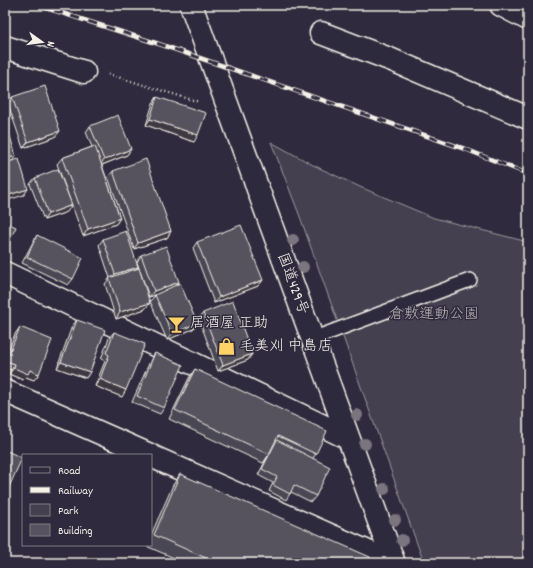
<svg xmlns="http://www.w3.org/2000/svg" width="533" height="568" viewBox="0 0 533 568" font-family="Dekko,'Klee One',sans-serif">
<rect width="100%" height="100%" fill="#2f2a3d"/>
<filter id="ink" filterUnits="userSpaceOnUse"><feTurbulence type="fractalNoise" baseFrequency=".025" numOctaves="2"/><feDisplacementMap in="SourceGraphic" scale="8" xChannelSelector="R" yChannelSelector="G"/><feConvolveMatrix kernelMatrix="1 2 1 2 8 2 1 2 1" color-interpolation-filters="sRGB"/></filter>
<g filter="url(#ink)">
<polygon fill="#454050" stroke="#9c989c" points="271,142 313,165 360,187 434,218 528,242 528,563 424,563 299,214"/>
<g fill="none" stroke-linecap="round" stroke-linejoin="round">
<defs>
<polyline id="lane" points="312,339 470,280"/>
<g id="street">
<polyline points="501,5 528,19"/>
<polyline points="321,33 392,60 528,118"/>
<polyline points="5,47 84,72"/>
<polyline points="5,273 348,438"/>
<polyline points="5,391 150,455"/>
<polyline points="151,456 393,563"/>
</g>
<polyline id="highway" points="191,5 394,563"/>
</defs>
<use href="#lane" stroke="#f4f1e8" stroke-width="16"/>
<use href="#street" stroke="#f4f1e8" stroke-width="25"/>
<use href="#highway" stroke="#f4f1e8" stroke-width="25"/>
<polyline stroke="#f4f1e8" stroke-width="2.5" stroke-dasharray="1 3" stroke-linecap="butt" points="108,74 199,102"/>
<use href="#lane" stroke="#2f2a3d" stroke-width="13"/>
<use href="#street" stroke="#2f2a3d" stroke-width="22"/>
<use href="#highway" stroke="#2f2a3d" stroke-width="22"/>
<defs>
<polyline id="rail" points="37,5 159,44 465,149 528,174"/>
</defs>
<use href="#rail" stroke="#f4f1e8" stroke-width="4.5"/>
<use href="#rail" stroke="#2f2a3d" stroke-width="3" stroke-dasharray="9" stroke-linecap="butt"/>
</g>
<g fill="#7a757e">
<circle cx="293" cy="240" r="6"/>
<circle cx="303" cy="267" r="6"/>
<circle cx="357" cy="415" r="6"/>
<circle cx="365" cy="444" r="6"/>
<circle cx="384" cy="489" r="6"/>
<circle cx="395" cy="520" r="6"/>
<circle cx="402" cy="540" r="6"/>
</g>
<g fill="#4a4752" stroke="#f4f1e8">
<polygon points="381,5 390,5 388,8"/>
<polygon points="12,97 55,137 23,148 8,104"/>
<polygon points="157,97 194,142 146,125 153,103"/>
<polygon points="90,126 131,149 127,155 102,165 120,218 116,224 83,236 57,164 62,158 92,147 86,132"/>
<polygon points="113,171 171,231 167,238 134,249 108,177"/>
<polygon points="35,178 67,212 44,220 30,184"/>
<polygon points="37,235 73,279 68,285 22,263 33,242"/>
<polygon points="103,239 138,267 137,269 150,303 145,309 116,319 105,284 110,278 99,245"/>
<polygon points="197,242 263,280 258,286 214,303 193,248"/>
<polygon points="141,255 176,285 197,323 193,329 167,340 150,301 156,295 149,297 137,262"/>
<polygon points="203,313 252,354 248,360 218,371 199,319"/>
<polygon points="77,320 90,372 86,378 57,368 72,326"/>
<polygon points="20,327 39,374 34,380 26,377 23,380 9,374 11,370 5,368 5,358 15,334"/>
<polygon points="114,332 122,397 95,386 105,361 101,359 109,338"/>
<polygon points="155,353 164,408 160,414 132,402 151,359"/>
<polygon points="195,369 316,454 313,458 316,496 311,502 291,492 286,500 269,491 273,483 258,475 268,456 263,463 169,419 189,378"/>
<polygon points="180,474 368,563 186,563 146,546 147,545 151,545 151,535 173,485"/>
</g>
<g fill="#3c3942" stroke="#f4f1e8">
<polygon points="150,119 198,135 194,142 146,125"/>
<polygon points="60,131 55,137 23,148 28,142"/>
<polygon points="131,149 127,155 99,166 104,160"/>
<polygon points="16,156 11,162 5,164 5,159"/>
<polygon points="28,189 24,195 5,201 5,196"/>
<polygon points="72,205 67,212 44,220 48,214"/>
<polygon points="120,218 116,224 83,236 88,229"/>
<polygon points="171,231 167,238 134,249 138,243"/>
<polygon points="138,267 134,273 110,281 115,274"/>
<polygon points="263,280 258,286 214,303 219,297"/>
<polygon points="179,282 174,288 149,297 154,291"/>
<polygon points="150,303 145,309 116,319 120,312"/>
<polygon points="197,323 193,329 167,340 172,334"/>
<polygon points="252,354 248,360 218,371 223,365"/>
<polygon points="6,361 15,364 11,370 5,368 5,362"/>
<polygon points="61,362 90,372 86,378 57,368"/>
<polygon points="14,368 30,370 39,374 34,380 26,377 23,380 9,374"/>
<polygon points="100,379 126,390 122,397 95,386"/>
</g>
<g fill="#56525f" stroke="#f4f1e8">
<polygon points="45,86 60,131 28,142 12,97"/>
<polygon points="157,97 206,113 198,135 150,119"/>
<polygon points="118,115 131,149 104,160 90,126"/>
<polygon points="5,120 16,156 5,159"/>
<polygon points="95,146 120,218 88,229 62,158"/>
<polygon points="19,159 28,189 5,196 5,163"/>
<polygon points="146,159 171,231 138,243 113,171"/>
<polygon points="58,169 72,205 48,214 35,178"/>
<polygon points="5,222 16,227 6,248 5,247"/>
<polygon points="241,225 263,280 219,297 197,242"/>
<polygon points="126,231 138,267 115,274 103,239"/>
<polygon points="37,235 83,258 73,279 27,257"/>
<polygon points="166,246 179,282 154,291 141,255"/>
<polygon points="139,268 150,303 120,312 109,278"/>
<polygon points="180,283 197,323 172,334 155,295"/>
<polygon points="233,301 252,354 223,365 203,313"/>
<polygon points="77,320 105,330 90,372 61,362"/>
<polygon points="20,327 52,340 39,374 30,370 28,374 14,368 15,364 6,361"/>
<polygon points="114,332 145,344 126,390 100,379 109,355 106,353"/>
<polygon points="155,353 183,365 164,408 137,396"/>
<polygon points="195,369 327,431 316,454 278,436 269,454 175,410"/>
<polygon points="277,440 330,467 316,496 294,485 290,494 273,485 277,477 262,469"/>
<polygon points="5,450 22,458 5,496"/>
<polygon points="180,474 370,557 368,563 217,563 154,535"/>
</g>
</g>
<defs>
<symbol id="bar-bare" viewBox="-9 -9 18 18"><path d="M-6-5H6L.8 .8V4.5H3.5V6h-7V4.5H-.8V.8Z" fill="#ffd166" stroke="#2f2a3d" stroke-width="2.5" paint-order="stroke"/></symbol>
<symbol id="shop-bare" viewBox="-9 -9 18 18"><path d="M-5-2.5h2.3a2.7 3.5 0 0 1 5.4 0H5L5.5 6h-11ZM-1.5-2.5h3a1.5 2.3 0 0 0-3 0Z" fill="#ffd166" stroke="#2f2a3d" stroke-width="2.5" paint-order="stroke"/></symbol>
</defs>
<g fill-rule="evenodd">
<use href="#bar-bare" x="164" y="312" width="25" height="25"/>
<use href="#shop-bare" x="214" y="334" width="25" height="25"/>
</g>
<g text-anchor="middle" dominant-baseline="central" stroke-width="3" stroke-linejoin="round" paint-order="stroke">
<g font-size="15" fill="#f4f1e8" stroke="#2f2a3d">
<text transform="translate(292 284) rotate(70)">国道429号</text>
</g>
<g font-size="15" fill="#b7b3b3" stroke="#2f2a3d">
<text x="434" y="315">倉敷運動公園</text>
</g>
<g font-size="15" fill="#f4f1e8" stroke="#2f2a3d" text-anchor="start">
<text x="190" y="324">居酒屋 正助</text>
<text x="239" y="347">毛美刈 中島店</text>
</g>
</g>
<rect width="533" height="568" fill="none" stroke="#2f2a3d" stroke-width="20"/>
<rect x="10" y="10" width="513" height="548" fill="none" stroke="#f4f1e8" stroke-width="1.5" filter="url(#ink)"/>
<rect x="22" y="454" width="130" height="92" fill="#2f2a3d" stroke="#7e7a81"/>
<rect x="30" y="467" width="20" height="6" fill="#2f2a3d" stroke="#7e7a81"/>
<text x="58" y="474" font-size="12" fill="#f4f1e8">Road</text>
<rect x="30" y="487" width="20" height="6" fill="#f4f1e8" stroke="#7e7a81"/>
<text x="58" y="494" font-size="12" fill="#f4f1e8">Railway</text>
<rect x="30" y="504" width="20" height="12" fill="#454050" stroke="#7e7a81"/>
<text x="58" y="514" font-size="12" fill="#f4f1e8">Park</text>
<rect x="30" y="524" width="20" height="12" fill="#56525f" stroke="#7e7a81"/>
<text x="58" y="534" font-size="12" fill="#f4f1e8">Building</text>
<g transform="translate(42 42) rotate(104)" stroke="#2f2a3d" stroke-width="3" paint-order="stroke">
<path d="M0-3L7 15L0 10L-7 15Z" fill="#f4f1e8"/>
<text y="-6" font-size="11" font-weight="bold" text-anchor="middle" fill="#f4f1e8">N</text>
</g>
</svg>
